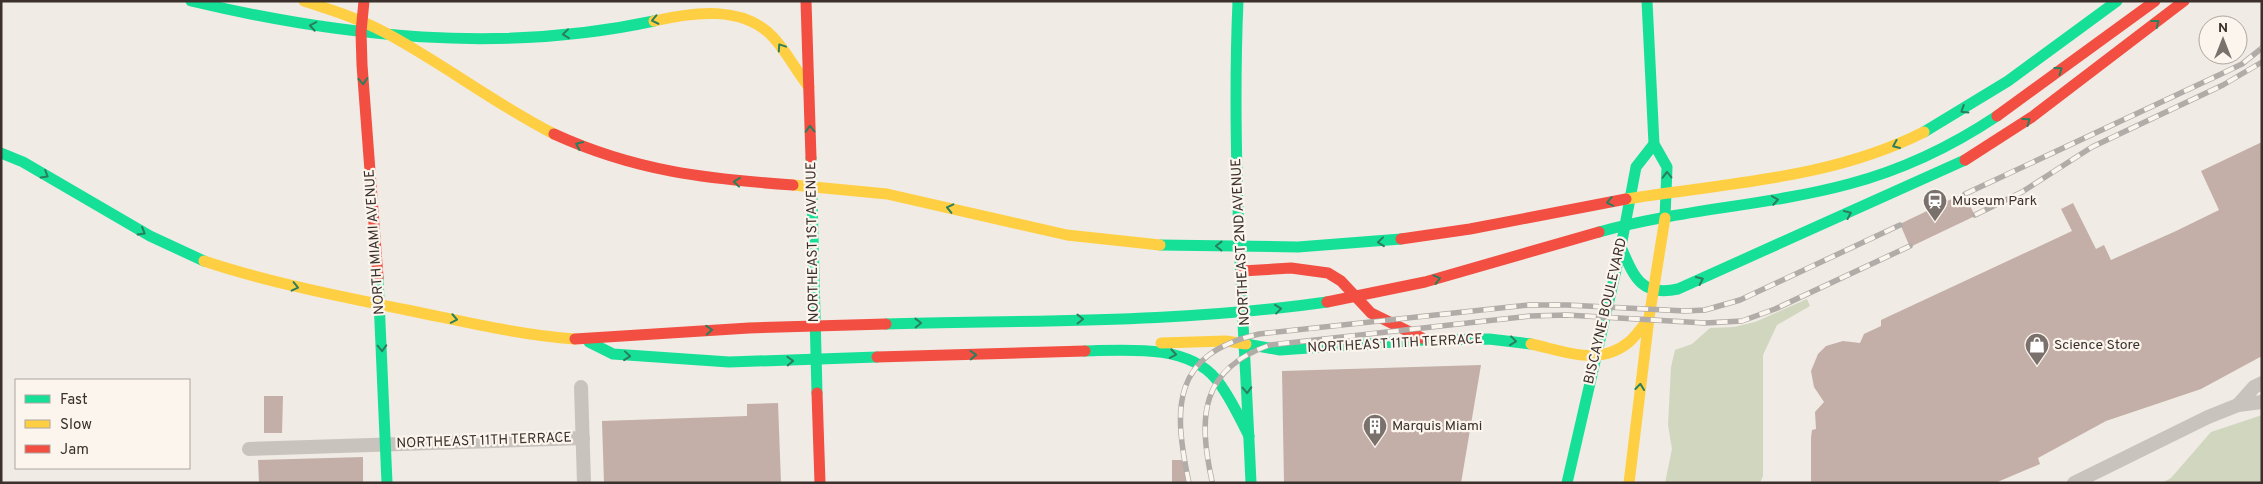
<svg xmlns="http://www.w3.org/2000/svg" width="2263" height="484" viewBox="0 0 2263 484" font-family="Overpass,sans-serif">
<rect width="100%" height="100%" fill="#f0ebe5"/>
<g fill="#d1d6bf">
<polygon points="1807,299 1810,306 1777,325 1763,355 1763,476 1760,483 1665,483 1672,449 1668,425 1671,367 1675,350 1692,344 1710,328 1734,327 1755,322"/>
<polygon points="2262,415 2262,483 2162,483 2171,478 2211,432"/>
</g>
<g fill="#c3afa7">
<polygon points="2262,142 2262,356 2201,389 2106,421 2038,458 2040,464 1995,483 1811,483 1811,438 1812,430 1816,429 1815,412 1824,402 1814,387 1811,371 1818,354 1826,346 1843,341 1860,343 1864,334 1881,326 1881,320 2072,231 2061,209 2073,203 2096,249 2104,245 2111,260 2176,231 2219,210 2201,171"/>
<polygon points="1964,193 1975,216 1910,247 1900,224"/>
<polygon points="1481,365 1461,483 1284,483 1282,371"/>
<polygon points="264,396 283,396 282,433 264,433"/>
<polygon points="778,403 781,483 604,483 602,421 747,416 747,404"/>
<polygon points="363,457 363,483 259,483 258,460"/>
<polygon points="1172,460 1187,460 1188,483 1172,483"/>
</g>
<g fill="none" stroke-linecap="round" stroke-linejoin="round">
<g stroke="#c9c3be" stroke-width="14">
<polyline points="581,387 584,483"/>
<polyline points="2238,405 2254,387 2262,383"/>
<polyline points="249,449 583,438"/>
<polyline points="2074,483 2208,417 2238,405 2262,402"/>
</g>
<g stroke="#16e098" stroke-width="11">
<path d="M191,1C343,37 500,54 654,21"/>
<path d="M1238,1C1231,161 1244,323 1251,483"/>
<polyline points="1647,1 1654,144 1667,167 1665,218"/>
<polyline points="1924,132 2008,81 2117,1"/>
<polyline points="1,153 23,162 150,236 204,261"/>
<polyline points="811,158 817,393"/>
<path d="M1599,232C1681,209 1767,206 1849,184C1902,170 1952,146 1997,116"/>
<polyline points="1160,245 1298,247 1401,239"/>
<path d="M1621,247C1634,277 1641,297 1678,289L1965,160"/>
<polyline points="378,277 387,483"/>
<path d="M886,324C1033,320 1181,323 1327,302"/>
<polyline points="589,342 613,354 729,362 877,357"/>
<polyline points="1246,344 1280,350 1424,340 1489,339 1531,344"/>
<path d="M1085,351C1126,350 1187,344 1216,379C1230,396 1239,417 1249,436"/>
<polyline points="1567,483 1619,257 1636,167 1654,144"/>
</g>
<g stroke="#ffcf43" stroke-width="11">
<path d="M304,1C332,10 360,19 386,33C444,64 495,104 554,134"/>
<path d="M654,21C693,12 743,5 773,37C787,52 796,71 809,87"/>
<polyline points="793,185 887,194 1067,235 1160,245"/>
<path d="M1626,199C1727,183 1831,179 1924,132"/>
<path d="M204,261C270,283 339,296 407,310C462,321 519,335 575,339"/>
<polyline points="1161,343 1226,341 1246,344"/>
<path d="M1531,344C1565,351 1599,367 1629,342C1636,336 1643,326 1649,318"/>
<polyline points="1629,483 1649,318 1665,218"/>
</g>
<g stroke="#f24e42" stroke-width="11">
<polyline points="364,1 361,32 362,65 378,277"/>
<polyline points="806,1 811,158"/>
<polyline points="1997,116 2155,1"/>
<path d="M554,134C635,171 706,179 793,185"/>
<polyline points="1965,160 2032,117 2184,1"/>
<polyline points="1401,239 1470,229 1626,199"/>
<polyline points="1242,271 1291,268 1328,273 1341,281 1371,313 1422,338"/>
<polyline points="1327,302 1425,282 1599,232"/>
<polyline points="575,339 749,328 886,324"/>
<polyline points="877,357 1085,351"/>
<polyline points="817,393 820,483"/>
</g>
<defs>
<g id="rail">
<polyline points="1965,194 2219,75 2242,64 2262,48"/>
<polyline points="1975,215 2022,192 2092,147 2223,85 2262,62"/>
<path d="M1212,481C1198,417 1200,369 1270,345L1530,316L1567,315L1705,323L1742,321L1775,309L1910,246"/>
<path d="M1189,483C1173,408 1171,354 1259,334L1529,305H1567L1685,311L1705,310L1740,300L1900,225"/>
</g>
</defs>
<use href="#rail" stroke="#b1aca8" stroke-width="5.5"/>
<use href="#rail" stroke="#fbf5ee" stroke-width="4" stroke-dasharray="11" stroke-linecap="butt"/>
</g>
<defs><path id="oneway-chevron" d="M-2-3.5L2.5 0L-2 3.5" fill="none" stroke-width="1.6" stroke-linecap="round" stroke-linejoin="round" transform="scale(1.25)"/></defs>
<g stroke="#2a7f5c">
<use href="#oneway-chevron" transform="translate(655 20) rotate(168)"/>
<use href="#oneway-chevron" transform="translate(2156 23) rotate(-38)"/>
<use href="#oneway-chevron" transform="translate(313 26) rotate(-170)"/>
<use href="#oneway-chevron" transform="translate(566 34) rotate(174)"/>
<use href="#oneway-chevron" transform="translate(781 47) rotate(-124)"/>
<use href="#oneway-chevron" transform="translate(2059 70) rotate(-36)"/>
<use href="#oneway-chevron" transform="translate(363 81) rotate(86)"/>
<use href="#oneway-chevron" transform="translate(1964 110) rotate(148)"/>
<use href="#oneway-chevron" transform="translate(2027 121) rotate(-36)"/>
<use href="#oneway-chevron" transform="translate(810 129) rotate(-92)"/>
<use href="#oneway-chevron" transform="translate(579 145) rotate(-156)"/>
<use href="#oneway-chevron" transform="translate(1896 145) rotate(157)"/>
<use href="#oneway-chevron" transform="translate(45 175) rotate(31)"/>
<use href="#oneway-chevron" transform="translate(1667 175) rotate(-91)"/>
<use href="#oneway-chevron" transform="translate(737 182) rotate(-174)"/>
<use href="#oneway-chevron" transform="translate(1775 200) rotate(-9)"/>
<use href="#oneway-chevron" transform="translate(1610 202) rotate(169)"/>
<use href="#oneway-chevron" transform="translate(950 208) rotate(-167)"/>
<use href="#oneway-chevron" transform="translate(1848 214) rotate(-24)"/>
<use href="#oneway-chevron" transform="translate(142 232) rotate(30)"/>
<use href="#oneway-chevron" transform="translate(1381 242) rotate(174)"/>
<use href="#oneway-chevron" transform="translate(1219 246) rotate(-179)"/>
<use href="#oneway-chevron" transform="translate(1437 279) rotate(-15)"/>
<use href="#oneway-chevron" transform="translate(1700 280) rotate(-25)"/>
<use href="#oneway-chevron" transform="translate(295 287) rotate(13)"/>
<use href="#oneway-chevron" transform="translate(1278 309) rotate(-7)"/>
<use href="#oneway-chevron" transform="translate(454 319) rotate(11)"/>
<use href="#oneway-chevron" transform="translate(1080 319) rotate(-1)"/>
<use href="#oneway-chevron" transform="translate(918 323) rotate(-1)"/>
<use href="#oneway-chevron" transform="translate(709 330) rotate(-4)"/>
<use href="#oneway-chevron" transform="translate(1513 341) rotate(7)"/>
<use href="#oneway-chevron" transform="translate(382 348) rotate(88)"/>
<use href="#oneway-chevron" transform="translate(1173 354) rotate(10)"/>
<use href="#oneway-chevron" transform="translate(973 355) rotate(-2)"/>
<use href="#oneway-chevron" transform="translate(627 356) rotate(6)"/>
<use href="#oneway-chevron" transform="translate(790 361) rotate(-2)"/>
<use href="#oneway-chevron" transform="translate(1640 387) rotate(-84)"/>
<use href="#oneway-chevron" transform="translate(1247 390) rotate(88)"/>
</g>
<defs>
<symbol id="station-pin" viewBox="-11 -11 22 30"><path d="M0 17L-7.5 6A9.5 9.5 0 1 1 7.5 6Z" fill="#7a716c" stroke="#fbf5ee"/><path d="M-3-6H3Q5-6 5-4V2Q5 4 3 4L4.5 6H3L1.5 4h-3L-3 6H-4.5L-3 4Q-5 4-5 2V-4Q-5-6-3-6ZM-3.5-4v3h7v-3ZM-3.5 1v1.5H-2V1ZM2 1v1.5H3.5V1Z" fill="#fff"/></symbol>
<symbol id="shop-pin" viewBox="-11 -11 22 30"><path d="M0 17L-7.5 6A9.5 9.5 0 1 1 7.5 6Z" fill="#7a716c" stroke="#fbf5ee"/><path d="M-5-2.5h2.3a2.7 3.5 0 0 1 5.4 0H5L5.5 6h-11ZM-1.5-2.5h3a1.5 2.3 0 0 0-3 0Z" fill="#fff"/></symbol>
<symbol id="building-pin" viewBox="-11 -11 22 30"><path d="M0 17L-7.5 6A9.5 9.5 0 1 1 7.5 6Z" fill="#7a716c" stroke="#fbf5ee"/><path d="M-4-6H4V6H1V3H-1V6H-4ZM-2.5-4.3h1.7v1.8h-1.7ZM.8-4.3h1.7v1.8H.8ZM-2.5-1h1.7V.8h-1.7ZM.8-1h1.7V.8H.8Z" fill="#fff"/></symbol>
</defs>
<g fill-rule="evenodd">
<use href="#station-pin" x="1921" y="187" width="28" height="38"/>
<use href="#shop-pin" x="2023" y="331" width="28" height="38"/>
<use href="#building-pin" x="1361" y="412" width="28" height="38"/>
</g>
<g text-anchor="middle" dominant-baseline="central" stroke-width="4.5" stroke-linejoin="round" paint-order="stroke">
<g font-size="14" fill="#3b302b" stroke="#fbf5ee" text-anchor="start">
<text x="1952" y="201">Museum Park</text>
<text x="2054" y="345">Science Store</text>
<text x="1392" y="426">Marquis Miami</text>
</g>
<g font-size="14" fill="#3b302b" stroke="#fbf5ee">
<text transform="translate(375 242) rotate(-94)">NORTH MIAMI AVENUE</text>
<text transform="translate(813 242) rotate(-91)">NORTHEAST 1ST AVENUE</text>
<text transform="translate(1241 242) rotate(-93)">NORTHEAST 2ND AVENUE</text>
<text transform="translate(1606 311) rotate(-77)">BISCAYNE BOULEVARD</text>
<text transform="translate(1395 344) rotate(-3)">NORTHEAST 11TH TERRACE</text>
<text transform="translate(484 441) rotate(-2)">NORTHEAST 11TH TERRACE</text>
</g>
</g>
<rect width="2263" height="484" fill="none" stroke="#3b302b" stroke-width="5"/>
<rect x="15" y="379" width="175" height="90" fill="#fbf5ee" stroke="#aea6a0"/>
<rect x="25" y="395" width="25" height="8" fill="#16e098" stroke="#aea6a0"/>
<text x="60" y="404" font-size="15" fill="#3b302b">Fast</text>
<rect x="25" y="420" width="25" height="8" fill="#ffcf43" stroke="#aea6a0"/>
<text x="60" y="429" font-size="15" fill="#3b302b">Slow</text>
<rect x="25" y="445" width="25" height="8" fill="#f24e42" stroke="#aea6a0"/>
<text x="60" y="454" font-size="15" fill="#3b302b">Jam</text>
<g transform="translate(2223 40)"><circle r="24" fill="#fbf5ee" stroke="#aea6a0"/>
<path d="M0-4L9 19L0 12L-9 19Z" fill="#7a716c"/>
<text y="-8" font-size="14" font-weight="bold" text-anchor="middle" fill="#3b302b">N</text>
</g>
</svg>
